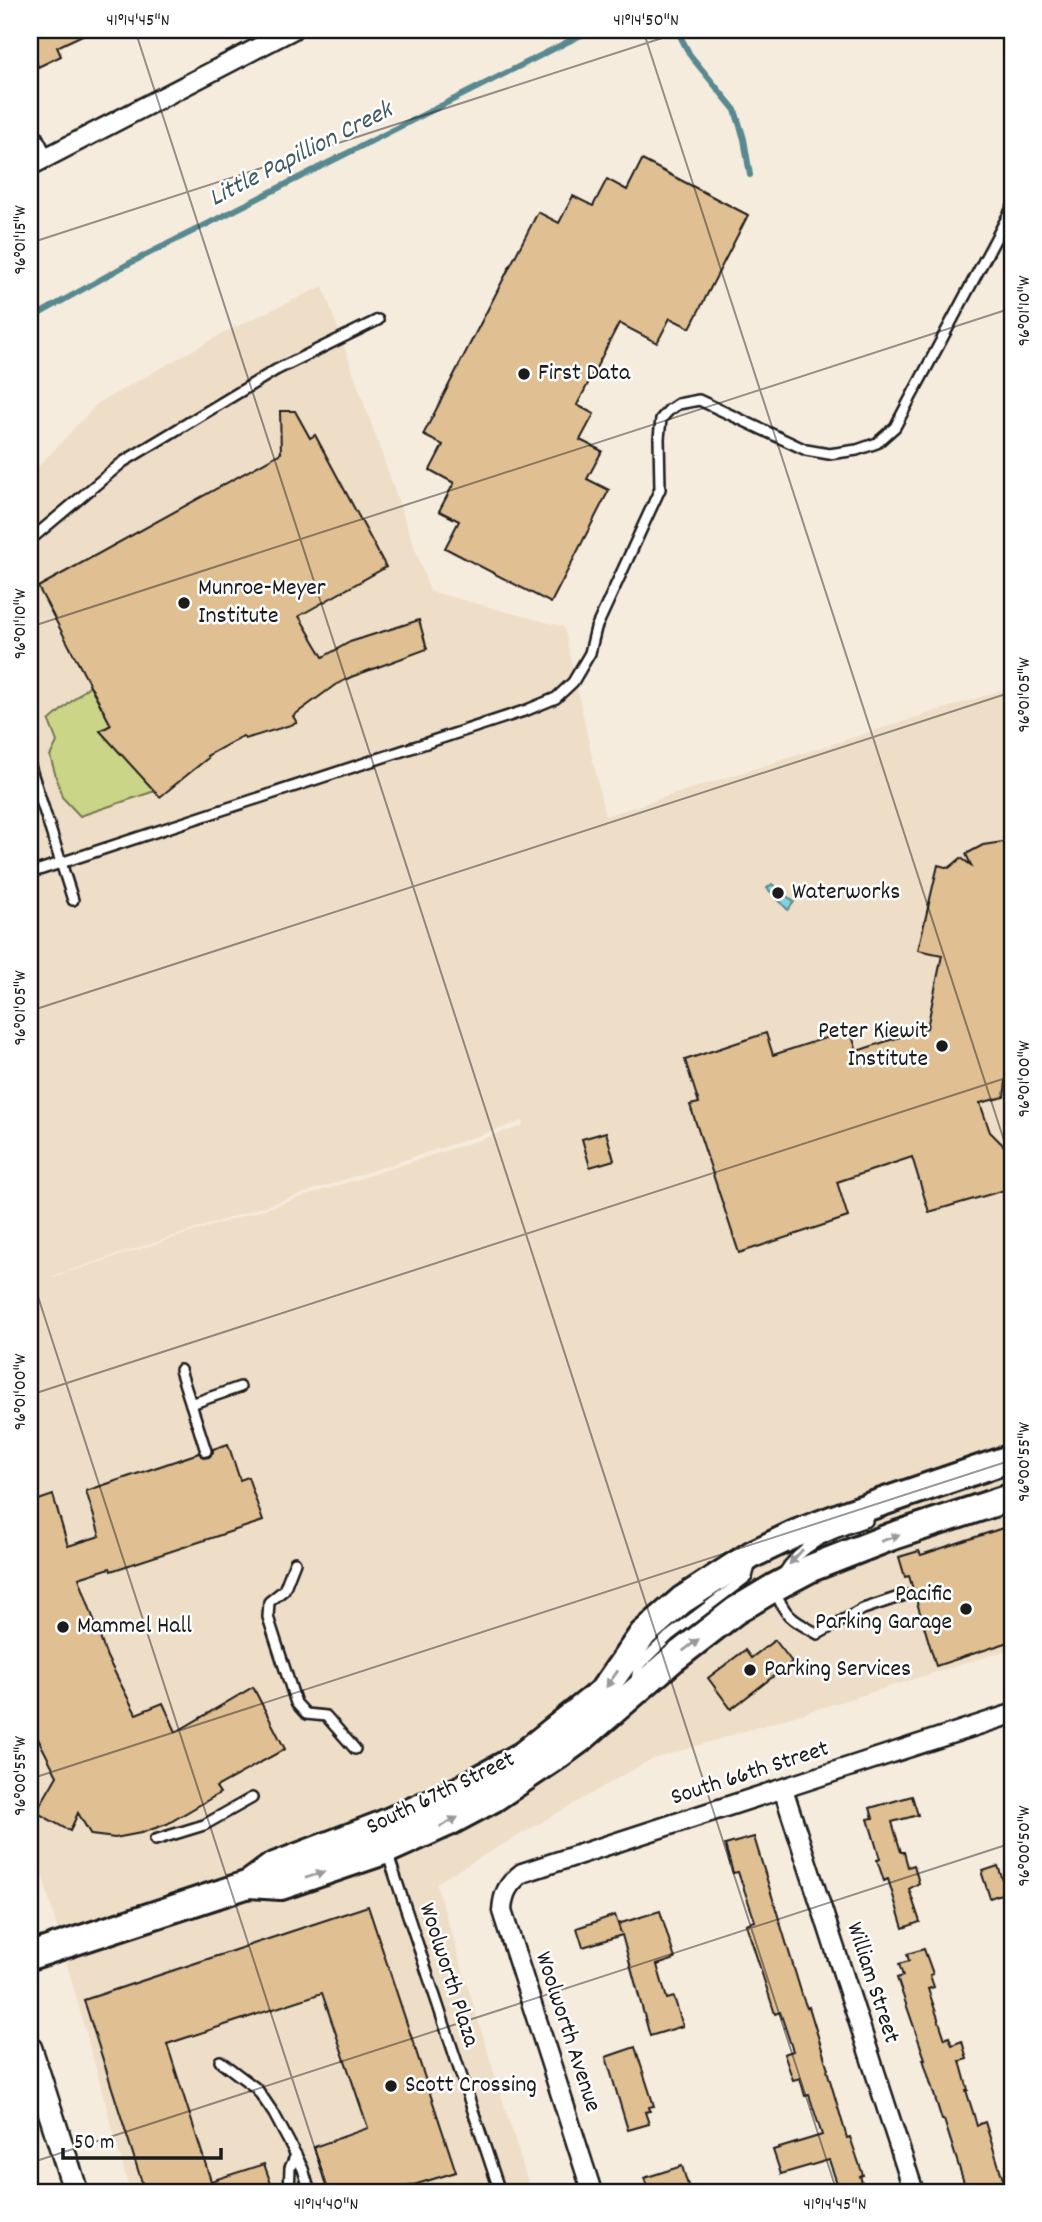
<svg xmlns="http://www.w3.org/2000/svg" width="1042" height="2222" viewBox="0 0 1042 2222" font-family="Dekko,sans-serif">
<rect width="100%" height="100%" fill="#f6ecde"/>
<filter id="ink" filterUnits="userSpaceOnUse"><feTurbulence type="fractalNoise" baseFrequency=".0143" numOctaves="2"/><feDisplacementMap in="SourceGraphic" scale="14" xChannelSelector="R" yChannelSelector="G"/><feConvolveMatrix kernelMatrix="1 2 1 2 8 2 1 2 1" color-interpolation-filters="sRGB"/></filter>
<g filter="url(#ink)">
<path fill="#efdec7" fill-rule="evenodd" d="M323,286L430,591L564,627L605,816L1012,687V1649L648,1761L436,1883L531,2192H130L30,1831V475L98,403L227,331ZM523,1121L522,1126L50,1278V1277Z"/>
<polygon fill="#cad588" stroke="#737852" stroke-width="2" points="90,685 111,725 101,731 155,791 80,816 62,797 50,756 57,742 49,721"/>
<polygon fill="#82d1dd" stroke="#598990" stroke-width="2" points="772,884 794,902 788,910 767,888"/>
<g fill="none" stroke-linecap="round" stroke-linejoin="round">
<g stroke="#598990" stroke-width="6">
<polyline points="677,30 690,55 735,110 744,139 750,175"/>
<polyline points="30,319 128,264 591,30"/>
</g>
</g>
<g fill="#e0bf92" stroke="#1c1c1c" stroke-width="2">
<polygon points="30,30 93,30 57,47 61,56 38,67 36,61 30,63"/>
<polygon points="642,160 748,215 690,328 670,318 657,343 619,323 577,405 594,414 580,440 602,451 587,479 609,490 551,603 445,548 459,521 439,511 454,483 430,470 443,445 423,435 538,212 559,223 573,196 593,206 607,179 627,190"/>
<polygon points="280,411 295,411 310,438 315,435 386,567 299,616 323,657 350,642 419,620 427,649 351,677 335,685 293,716 297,723 245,739 243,736 207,756 208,758 160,797 100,731 111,725 38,587 281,453"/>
<polygon points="1003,842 1012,843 1012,1076 1007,1075 1004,1097 980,1103 990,1132 1012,1154 1012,1188 929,1212 912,1157 837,1182 848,1217 739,1253 690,1105 699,1103 685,1060 766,1033 773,1055 850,1030 857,1051 927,1028 942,955 918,950 938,865 949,868 961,858 971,865 966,854 983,845"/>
<polygon points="606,1132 614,1160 590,1167 582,1139"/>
<polygon points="228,1444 240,1480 248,1477 263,1521 111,1571 110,1568 79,1578 107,1657 136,1714 163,1703 176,1732 253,1687 285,1749 216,1787 220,1793 167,1824 141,1833 115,1838 91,1835 78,1813 70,1831 36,1812 57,1776 30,1723 30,1503 53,1495 68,1546 100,1536 86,1491 199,1453 204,1458 209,1457 213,1453 213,1449"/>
<polygon points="1012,1525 1012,1641 936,1666 909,1576 905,1577 899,1557 919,1551 921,1555"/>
<polygon points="775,1640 792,1662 731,1709 708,1678 745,1650 751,1658"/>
<polygon points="912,1796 918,1815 892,1822 901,1852 904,1852 908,1867 914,1865 919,1883 909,1889 920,1922 903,1928 888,1879 884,1881 877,1860 880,1859 868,1819 873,1818 870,1808"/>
<polygon points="754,1837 803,1998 807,2008 809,2007 828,2069 827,2070 847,2138 850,2137 863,2175 860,2176 865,2192 840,2192 829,2160 781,2174 773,2150 822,2135 809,2095 805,2096 800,2078 793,2080 784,2054 793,2051 780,2012 775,2014 746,1924 755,1921 738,1872 733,1873 725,1845"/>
<polygon points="998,1866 1007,1892 990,1898 982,1874 983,1871"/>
<polygon points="368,1906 456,2172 391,2192 328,2192 314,2147 368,2128 322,1993 167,2044 211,2181 264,2164 274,2192 145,2192 84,2000"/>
<polygon points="660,1911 675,1959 657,1965 667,1999 674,1997 683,2026 650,2036 622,1935 583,1947 577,1928 615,1915 621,1933 618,1924"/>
<polygon points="924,1949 933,1974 930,1975 934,1987 928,1989 945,2039 949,2037 952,2045 962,2041 967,2059 960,2061 968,2090 966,2090 977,2125 985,2122 1007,2192 967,2192 944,2120 942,2120 923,2059 925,2059 897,1978 903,1976 899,1964 909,1961 907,1954"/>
<polygon points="635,2047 654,2106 649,2107 650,2111 645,2112 649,2124 628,2130 606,2057"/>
<polygon points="682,2166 690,2192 649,2192 644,2178"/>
</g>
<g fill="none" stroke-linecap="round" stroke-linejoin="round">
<defs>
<g id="service">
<polyline points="30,123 48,157"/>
<polyline points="30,540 123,462 276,370 378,320"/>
<polyline points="30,766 73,900"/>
<polyline points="30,873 527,710 556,698 573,682 590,653 596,628 660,489 659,438 661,419 669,410 678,404 699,400 806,450 829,454 857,450 877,443 895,427 1012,208"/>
<polyline points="180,1370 206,1451"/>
<polyline points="191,1404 240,1387"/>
<polyline points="295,1562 284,1590 269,1602 268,1617 296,1703 306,1714 326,1716 355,1749"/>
<path d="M783,1574C802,1542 834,1533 867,1521"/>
<path d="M775,1589C784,1617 794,1621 818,1634L863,1609L905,1595"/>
<polyline points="635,1684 639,1665 669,1636 747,1577 751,1562"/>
<polyline points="155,1840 204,1825 252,1798"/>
<polyline points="387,1852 500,2192"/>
<polyline points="220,2061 257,2089 274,2114 296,2155"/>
<polyline points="289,2192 290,2168 296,2155 303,2169 310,2192"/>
</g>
<g id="minor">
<polyline points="30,166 292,30"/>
<polyline points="783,1789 914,2192"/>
<path d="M592,2192L502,1911C503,1893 508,1884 522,1873L1012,1714"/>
</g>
<polyline id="tertiary" points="30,2049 76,2192"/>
<g id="secondary">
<polyline points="249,1884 281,1886 387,1850 447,1823 494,1798 557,1756 583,1737 673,1659 735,1611 775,1587 811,1568 893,1536 1012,1497"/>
<polyline points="30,1956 249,1884 272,1867 379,1826 458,1791 523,1755 603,1691 643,1634 682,1600 753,1554 795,1534 850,1513 1012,1458"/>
</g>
</defs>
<use href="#service" stroke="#1c1c1c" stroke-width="14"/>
<use href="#minor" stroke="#1c1c1c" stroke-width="23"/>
<use href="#tertiary" stroke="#1c1c1c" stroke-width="28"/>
<use href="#secondary" stroke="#1c1c1c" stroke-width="32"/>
<use href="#service" stroke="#fff" stroke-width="9"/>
<use href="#minor" stroke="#fff" stroke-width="18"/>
<use href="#tertiary" stroke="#fff" stroke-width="23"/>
<use href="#secondary" stroke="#fff" stroke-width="26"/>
</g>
<defs><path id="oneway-solid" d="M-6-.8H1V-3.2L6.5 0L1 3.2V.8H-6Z" transform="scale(1.75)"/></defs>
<g fill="#999">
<use href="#oneway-solid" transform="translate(890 1538) rotate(-20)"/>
<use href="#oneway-solid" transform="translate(796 1557) rotate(132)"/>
<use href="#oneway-solid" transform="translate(691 1645) rotate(-37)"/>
<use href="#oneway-solid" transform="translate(612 1679) rotate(125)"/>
<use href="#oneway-solid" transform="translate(449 1822) rotate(-27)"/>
<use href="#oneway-solid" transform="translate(315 1875) rotate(-18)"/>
</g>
</g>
<path fill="none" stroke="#1c1c1c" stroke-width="2" stroke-opacity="0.45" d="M135,30L837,2192M643,30L1012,1165M30,243L687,30M30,627L1012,308M30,1011L1012,692M30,1272L329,2192M30,1395L1012,1076M30,1779L1012,1460M30,2163L1012,1843"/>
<g fill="#1c1c1c" stroke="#fff" stroke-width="2.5">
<circle cx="524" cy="374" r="7"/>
<circle cx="184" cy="603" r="7"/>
<circle cx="778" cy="893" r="7"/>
<circle cx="942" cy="1046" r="7"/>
<circle cx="966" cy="1609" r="7"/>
<circle cx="63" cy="1627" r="7"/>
<circle cx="750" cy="1670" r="7"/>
<circle cx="391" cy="2086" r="7"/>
</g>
<g text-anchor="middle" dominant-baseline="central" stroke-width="5" stroke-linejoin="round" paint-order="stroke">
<g font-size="24" fill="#1c1c1c" stroke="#fff" text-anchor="start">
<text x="538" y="374">First Data</text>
<text x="198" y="589">Munroe-Meyer<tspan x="198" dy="28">Institute</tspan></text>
<text x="792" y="893">Waterworks</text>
<text x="928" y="1032" text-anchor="end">Peter Kiewit<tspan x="928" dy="28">Institute</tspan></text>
<text x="952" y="1595" text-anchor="end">Pacific<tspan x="952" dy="28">Parking Garage</tspan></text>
<text x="77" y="1627">Mammel Hall</text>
<text x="764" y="1670">Parking Services</text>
<text x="405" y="2086">Scott Crossing</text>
</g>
<g font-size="24" fill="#1c1c1c" stroke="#fff">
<text transform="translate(750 1774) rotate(-18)">South 66th Street</text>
<text transform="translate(441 1794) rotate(-26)">South 67th Street</text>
<text transform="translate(448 1975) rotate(72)">Woolworth Plaza</text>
<text transform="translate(872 1983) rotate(72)">William Street</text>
<text transform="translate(567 2032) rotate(72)">Woolworth Avenue</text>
</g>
<g font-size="26" font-style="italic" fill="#405b60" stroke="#fff">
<text transform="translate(301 155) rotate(-27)">Little Papillion Creek</text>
</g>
</g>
<rect width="1042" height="2222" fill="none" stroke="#fff" stroke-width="77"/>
<path d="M63 2148v10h158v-10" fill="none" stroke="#1c1c1c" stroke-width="3.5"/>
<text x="74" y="2148" font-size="21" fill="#1c1c1c" stroke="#ffffff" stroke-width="5" paint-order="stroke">50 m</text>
<rect x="38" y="38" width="966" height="2146" fill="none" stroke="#1c1c1c" stroke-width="2.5"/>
<g font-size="18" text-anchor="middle" fill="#1c1c1c">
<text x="138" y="25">41°14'45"N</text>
<text x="646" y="25">41°14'50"N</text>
<text transform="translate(19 240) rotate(-90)" y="6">96°01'15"W</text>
<text transform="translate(1023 311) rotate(-90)" y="6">96°01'10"W</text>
<text transform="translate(19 624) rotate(-90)" y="6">96°01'10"W</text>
<text transform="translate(1023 695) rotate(-90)" y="6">96°01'05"W</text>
<text transform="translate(19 1008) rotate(-90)" y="6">96°01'05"W</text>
<text transform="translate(1023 1079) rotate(-90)" y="6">96°01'00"W</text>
<text transform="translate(19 1392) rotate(-90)" y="6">96°01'00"W</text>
<text transform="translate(1023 1462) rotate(-90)" y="6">96°00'55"W</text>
<text transform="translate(19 1776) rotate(-90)" y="6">96°00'55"W</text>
<text transform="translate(1023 1846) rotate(-90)" y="6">96°00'50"W</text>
<text x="326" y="2209">41°14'40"N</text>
<text x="835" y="2209">41°14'45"N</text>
</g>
</svg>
